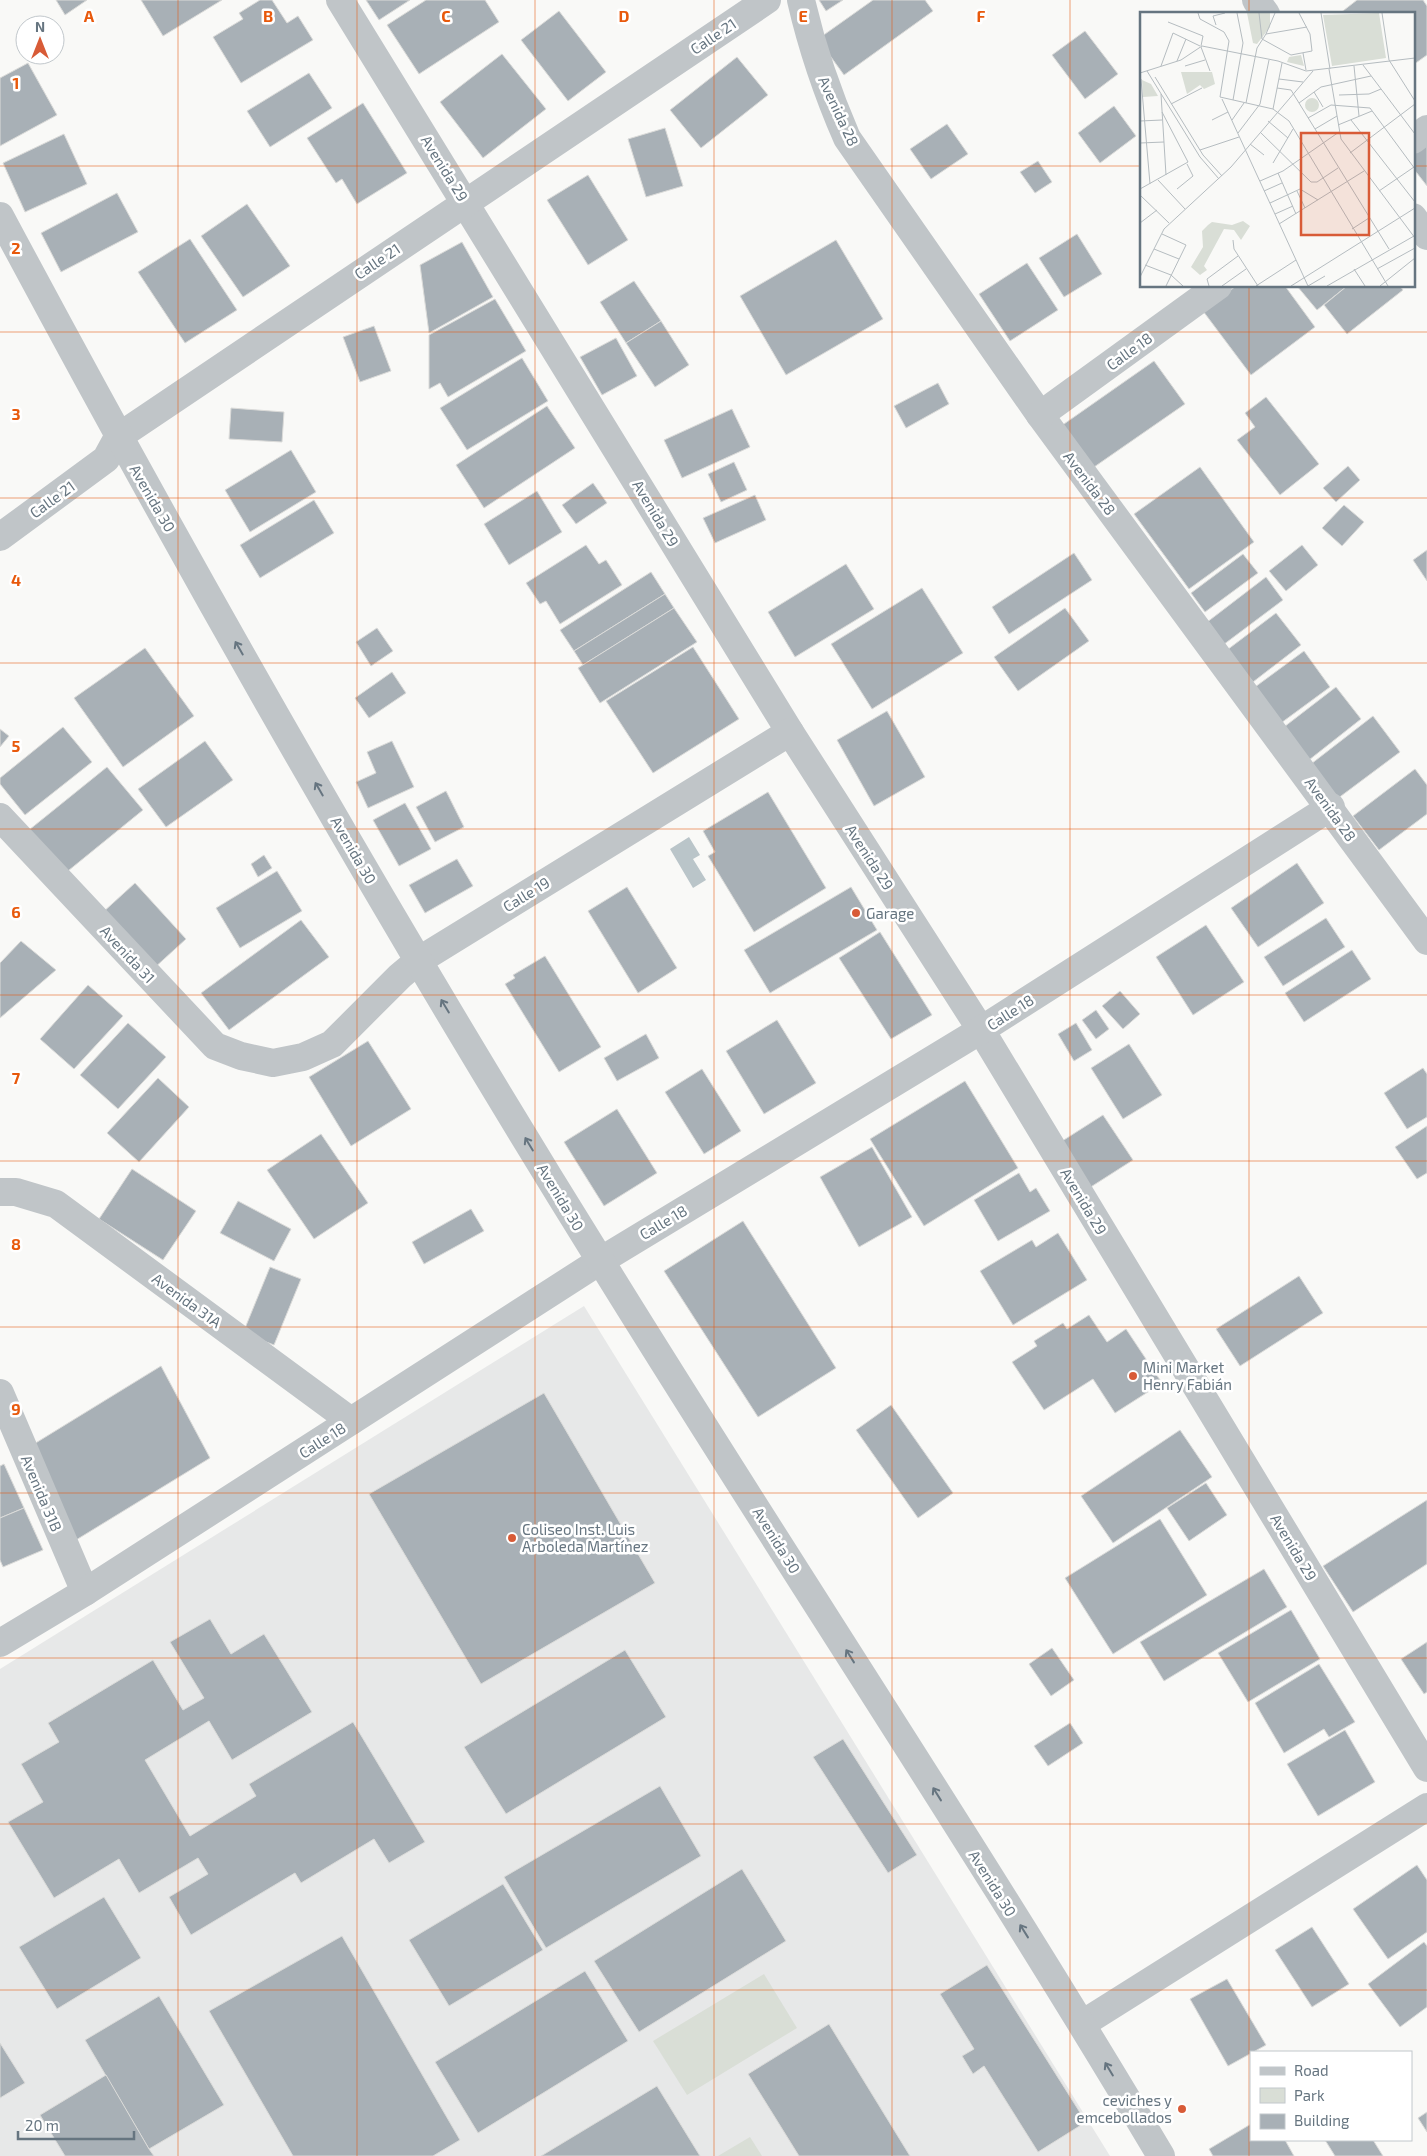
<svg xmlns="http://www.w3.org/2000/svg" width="1427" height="2156" viewBox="0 0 1427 2156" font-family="'Exo 2',sans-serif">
<rect width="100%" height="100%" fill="#f9f9f7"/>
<polygon fill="#e7e8e8" points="584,1306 1110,2156 0,2156 0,1669"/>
<g fill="#d9ded6">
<polygon points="764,1974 797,2028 687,2095 653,2041"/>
<polygon points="750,2137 762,2156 718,2156"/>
</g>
<polygon fill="#bac5c9" points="689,837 700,855 693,859 706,880 693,888 670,849"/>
<g fill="#a8b0b6" stroke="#dbdbd9">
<polygon points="56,0 87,0 65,15"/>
<polygon points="141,0 222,0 163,36"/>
<polygon points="260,0 272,0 287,23 298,16 313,40 241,83 213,37 243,19 239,13"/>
<polygon points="366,0 410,0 379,20"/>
<polygon points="426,0 485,0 499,22 419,74 387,25"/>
<polygon points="819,0 843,0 826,11"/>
<polygon points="873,0 925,0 933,11 844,75 818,39"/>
<polygon points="1357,0 1423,0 1427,6 1427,55 1413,65 1413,14 1339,14"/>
<polygon points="559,11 606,72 568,101 521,40"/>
<polygon points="1085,31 1118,74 1085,99 1052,55"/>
<polygon points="502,54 546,109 483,158 440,102"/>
<polygon points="737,57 768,95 701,148 670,110"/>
<polygon points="28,63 57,115 0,146 0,78"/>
<polygon points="309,73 332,108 270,147 247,111"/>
<polygon points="363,103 407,173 357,204 342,179 336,183 307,138"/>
<polygon points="1114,106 1136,136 1100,163 1078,133"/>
<polygon points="947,124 968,154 931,179 910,149"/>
<polygon points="665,128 683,186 646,197 628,139"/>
<polygon points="64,134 87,184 25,212 3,163"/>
<polygon points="1427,142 1427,186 1413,168 1413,152"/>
<polygon points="1038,161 1052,182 1035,193 1020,172"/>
<polygon points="588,175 628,240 588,265 547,200"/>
<polygon points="117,193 138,232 61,272 41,233"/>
<polygon points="247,204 290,266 243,297 201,236"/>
<polygon points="1077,234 1102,274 1064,297 1039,258"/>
<polygon points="190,239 237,310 185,343 138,272"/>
<polygon points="836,240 883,319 786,375 740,296"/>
<polygon points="462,242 493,297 429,333 420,265"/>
<polygon points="1027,263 1058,310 1010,341 979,294"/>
<polygon points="634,281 661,321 626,343 600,302"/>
<polygon points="1236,286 1285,286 1315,327 1251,375 1203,311"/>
<polygon points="1297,286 1347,286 1317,310"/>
<polygon points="1347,286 1400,286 1403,290 1347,334 1324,305"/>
<polygon points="495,299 526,351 448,397 440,383 429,389 429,335"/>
<polygon points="661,321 689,365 655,387 626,343"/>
<polygon points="374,326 391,371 360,382 343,337"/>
<polygon points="616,338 637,376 602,395 580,357"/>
<polygon points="522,358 548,401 467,450 440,408"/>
<polygon points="1154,361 1185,404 1084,474 1054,431"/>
<polygon points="938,383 949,404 906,428 894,406"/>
<polygon points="1266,397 1319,464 1280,495 1237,440 1255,427 1245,413"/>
<polygon points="547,406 575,448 484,508 456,465"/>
<polygon points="231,408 284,412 282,442 229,439"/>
<polygon points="732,409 750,447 682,478 664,440"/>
<polygon points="291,450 316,492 250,532 225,490"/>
<polygon points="734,462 747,490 721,502 708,474"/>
<polygon points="1348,466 1360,480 1336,502 1323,488"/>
<polygon points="1200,467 1254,542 1189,589 1134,514"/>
<polygon points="593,483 607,503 576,524 562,505"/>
<polygon points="537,491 562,532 509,565 484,524"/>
<polygon points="755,495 766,520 715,543 703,518"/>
<polygon points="314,500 334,533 260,578 240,545"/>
<polygon points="1344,505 1364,522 1342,546 1322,528"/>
<polygon points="586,545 599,564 606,560 622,585 560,624 546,601 540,604 526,583"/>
<polygon points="1302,545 1318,565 1286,591 1269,571"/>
<polygon points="1427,550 1427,581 1413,560"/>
<polygon points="1074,553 1092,580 1009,634 992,607"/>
<polygon points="1243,554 1258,573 1205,612 1191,593"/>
<polygon points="846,564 874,609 795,657 768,612"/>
<polygon points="651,572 665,594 574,651 560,630"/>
<polygon points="1266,577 1283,600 1219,648 1202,626"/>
<polygon points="922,588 963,653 872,709 831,644"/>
<polygon points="665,594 674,608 583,665 574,651"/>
<polygon points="674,608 697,642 600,703 578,668"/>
<polygon points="1065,608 1089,641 1018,691 994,657"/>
<polygon points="1276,613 1301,645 1253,682 1227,650"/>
<polygon points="377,628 393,651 371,666 356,642"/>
<polygon points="693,647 739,719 653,773 606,701"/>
<polygon points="145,648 194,716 123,767 74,698"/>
<polygon points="1304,651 1330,687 1281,723 1255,687"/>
<polygon points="392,672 406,693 369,718 355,698"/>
<polygon points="1336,687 1361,719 1309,760 1284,727"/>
<polygon points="887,711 925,777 874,806 837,740"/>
<polygon points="1373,716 1400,752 1337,799 1311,764"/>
<polygon points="63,727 92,762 25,815 0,784 0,778"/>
<polygon points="0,729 9,736 0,747"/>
<polygon points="205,741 233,780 166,827 138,789"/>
<polygon points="392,741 414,787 368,808 356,782 376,773 367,752"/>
<polygon points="107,767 143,810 63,875 24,834"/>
<polygon points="1415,769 1427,785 1427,814 1379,850 1353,816"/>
<polygon points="446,791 464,827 435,842 416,807"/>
<polygon points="768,792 826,888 754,932 708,856 715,852 703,831"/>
<polygon points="405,803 431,849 399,866 373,820"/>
<polygon points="264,855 272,868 258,877 251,864"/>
<polygon points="457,859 473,886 425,913 409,885"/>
<polygon points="1297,863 1324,903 1258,947 1231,908"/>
<polygon points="277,871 302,911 240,948 216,908"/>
<polygon points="135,883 186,939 152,970 101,914"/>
<polygon points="627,887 677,968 638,993 588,911"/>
<polygon points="851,887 877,930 770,993 744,950"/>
<polygon points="1326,918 1345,947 1283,986 1264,957"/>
<polygon points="301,920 329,957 229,1030 201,993"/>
<polygon points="1206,925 1244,982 1193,1015 1156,957"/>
<polygon points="880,932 932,1015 891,1039 839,958"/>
<polygon points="21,941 56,970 0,1018 0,963"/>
<polygon points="1352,950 1371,979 1304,1022 1285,993"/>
<polygon points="545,956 601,1047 559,1072 505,984 515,978 513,975"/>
<polygon points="88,985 123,1016 74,1069 40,1039"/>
<polygon points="1120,991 1140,1014 1123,1029 1102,1006"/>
<polygon points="1096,1010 1109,1029 1096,1039 1082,1020"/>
<polygon points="777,1020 816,1083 764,1114 726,1051"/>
<polygon points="128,1023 166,1057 118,1109 80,1075"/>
<polygon points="1076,1023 1092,1050 1074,1061 1058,1034"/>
<polygon points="646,1034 659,1058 617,1081 604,1058"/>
<polygon points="368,1041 411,1109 351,1146 309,1077"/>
<polygon points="1129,1044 1162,1095 1123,1119 1091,1068"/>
<polygon points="1423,1068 1427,1074 1427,1117 1407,1129 1384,1093"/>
<polygon points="702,1069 741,1131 704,1154 665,1092"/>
<polygon points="158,1078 189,1107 139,1162 107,1133"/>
<polygon points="965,1081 1018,1168 924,1226 870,1139"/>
<polygon points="617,1109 657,1173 604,1206 564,1142"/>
<polygon points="1103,1115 1133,1160 1086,1190 1056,1145"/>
<polygon points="1427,1126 1427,1173 1417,1179 1395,1147"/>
<polygon points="321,1134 368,1203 314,1239 267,1170"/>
<polygon points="872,1147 912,1217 859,1247 820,1177"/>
<polygon points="132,1169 196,1211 163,1260 99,1219"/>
<polygon points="1019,1173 1030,1192 1036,1188 1050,1211 998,1241 974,1200"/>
<polygon points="238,1201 291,1229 274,1261 220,1233"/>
<polygon points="471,1209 484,1231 424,1264 412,1242"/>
<polygon points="743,1221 836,1368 758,1417 664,1271"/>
<polygon points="1058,1233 1087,1280 1013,1325 980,1271 1032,1240 1036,1247"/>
<polygon points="270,1267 301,1279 274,1345 243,1333"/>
<polygon points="1299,1276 1323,1313 1240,1366 1216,1329"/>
<polygon points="1089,1315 1107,1342 1126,1329 1162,1383 1115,1413 1093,1379 1044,1410 1012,1362 1037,1346 1034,1341 1063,1323 1067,1329"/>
<polygon points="161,1366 210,1458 76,1540 34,1444"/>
<polygon points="544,1393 655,1583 481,1684 369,1494"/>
<polygon points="891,1405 953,1493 918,1518 856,1430"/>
<polygon points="1180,1430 1212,1477 1113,1543 1081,1496"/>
<polygon points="4,1464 24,1508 0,1518 0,1466"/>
<polygon points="1206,1483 1227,1515 1189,1541 1167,1508"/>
<polygon points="1427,1500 1427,1564 1353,1612 1323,1566"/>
<polygon points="24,1508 43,1550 3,1567 0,1560 0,1518"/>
<polygon points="1160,1519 1207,1595 1113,1654 1065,1578"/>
<polygon points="1264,1569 1287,1607 1164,1681 1140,1642"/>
<polygon points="1291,1610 1320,1659 1248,1702 1218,1653"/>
<polygon points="210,1619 231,1654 264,1634 312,1712 232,1760 209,1721 145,1760 190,1836 256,1796 249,1784 353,1722 425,1842 389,1863 374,1839 301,1883 295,1873 191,1935 169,1897 208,1874 198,1858 139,1893 119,1859 54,1898 8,1822 43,1802 21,1764 59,1742 48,1723 153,1660 183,1710 204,1698 170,1642"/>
<polygon points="1427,1642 1427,1692 1424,1694 1401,1659"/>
<polygon points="1052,1648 1074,1680 1051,1696 1029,1664"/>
<polygon points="625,1650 666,1717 506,1814 464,1747"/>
<polygon points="1319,1664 1355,1722 1329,1737 1324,1729 1284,1753 1255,1703"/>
<polygon points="1070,1723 1083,1743 1048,1766 1034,1746"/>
<polygon points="1345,1730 1375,1782 1318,1816 1287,1764"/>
<polygon points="843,1739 917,1855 888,1873 813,1757"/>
<polygon points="660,1786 701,1856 546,1948 504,1877"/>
<polygon points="1417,1865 1427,1880 1427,1932 1388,1959 1353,1909"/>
<polygon points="742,1869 786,1941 639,2032 594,1961"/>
<polygon points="503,1884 543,1950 449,2006 409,1940"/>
<polygon points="104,1897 141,1958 57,2009 19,1947"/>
<polygon points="1312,1927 1349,1984 1312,2007 1275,1950"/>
<polygon points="342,1936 460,2140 433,2156 293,2156 209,2011"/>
<polygon points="1424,1942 1427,1946 1427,2007 1400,2027 1368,1984"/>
<polygon points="987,1965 1086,2122 1038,2152 984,2066 973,2074 962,2056 974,2049 940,1994"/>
<polygon points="585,1971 628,2041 478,2133 435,2062"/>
<polygon points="1227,1979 1266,2045 1228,2066 1190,1999"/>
<polygon points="159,1996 224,2105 149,2149 85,2040"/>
<polygon points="829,2024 910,2156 799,2156 748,2074"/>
<polygon points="0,2043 25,2083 0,2098"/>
<polygon points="106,2075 149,2149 154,2156 65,2156 40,2115"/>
<polygon points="657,2086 700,2156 541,2156"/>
<polygon points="1427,2112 1427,2132 1418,2118"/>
<polygon points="1251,2124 1251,2140 1285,2140 1294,2156 1213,2156 1209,2149"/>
<polygon points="1325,2140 1373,2140 1383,2156 1335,2156"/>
</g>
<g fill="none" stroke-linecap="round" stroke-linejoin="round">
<g stroke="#c0c5c8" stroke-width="28">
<polyline points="340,0 790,732 981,1030 1427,1768"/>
<path d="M801,0C812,48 827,92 847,138L1040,415L1427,941"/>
<polyline points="1256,0 1266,14"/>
<polyline points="1413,140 1427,129"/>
<polyline points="1413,217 1427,236"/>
<polyline points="1040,415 1218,286"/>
<polyline points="0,537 106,459 118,437 767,0"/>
<polyline points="0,817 215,1046 241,1056 273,1063 303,1057 332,1044 400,976 418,961 790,732"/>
<polyline points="0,1192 16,1192 56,1204 351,1421"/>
<polyline points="0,1393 85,1592"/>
<polyline points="0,1643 85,1592 600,1261 981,1030 1331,807"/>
<polyline points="1082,2024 1427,1807"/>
</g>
<path stroke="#c0c5c8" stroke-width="28" d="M0,216C189,570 388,919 600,1260C785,1560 981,1853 1161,2156"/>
</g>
<defs><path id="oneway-shaft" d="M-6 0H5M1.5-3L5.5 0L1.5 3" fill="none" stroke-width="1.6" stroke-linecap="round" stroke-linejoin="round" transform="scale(1.25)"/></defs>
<g stroke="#667580">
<use href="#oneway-shaft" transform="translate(239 648) rotate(-120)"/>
<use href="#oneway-shaft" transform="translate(319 789) rotate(-120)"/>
<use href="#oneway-shaft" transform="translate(445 1006) rotate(-121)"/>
<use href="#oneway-shaft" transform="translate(529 1144) rotate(-121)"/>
<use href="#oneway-shaft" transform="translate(850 1656) rotate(-122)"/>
<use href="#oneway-shaft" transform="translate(937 1794) rotate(-122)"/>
<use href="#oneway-shaft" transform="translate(1024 1931) rotate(-122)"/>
<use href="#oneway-shaft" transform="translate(1109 2069) rotate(-121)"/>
</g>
<path fill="none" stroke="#e8590c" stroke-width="1" stroke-opacity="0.55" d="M178,0V2156M357,0V2156M535,0V2156M714,0V2156M892,0V2156M1070,0V2156M1249,0V14M0,166H1141M1413,166H1427M1249,286V2156M0,332H1427M0,498H1427M0,663H1427M0,829H1427M0,995H1427M0,1161H1427M0,1327H1427M0,1493H1427M0,1658H1427M0,1824H1427M0,1990H1427"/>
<g fill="#d85b37" stroke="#fff" stroke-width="2">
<circle cx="856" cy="913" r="5"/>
<circle cx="1133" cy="1376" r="5"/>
<circle cx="512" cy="1538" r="5"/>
<circle cx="1182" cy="2109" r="5"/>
</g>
<g text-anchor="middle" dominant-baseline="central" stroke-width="5" stroke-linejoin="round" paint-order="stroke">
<g font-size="15" fill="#667580" stroke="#fff">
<text transform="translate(713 36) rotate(-34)">Calle 21</text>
<text transform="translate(839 111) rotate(65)">Avenida 28</text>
<text transform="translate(445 168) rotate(58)">Avenida 29</text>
<text transform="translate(377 261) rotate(-34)">Calle 21</text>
<text transform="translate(1129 351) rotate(-36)">Calle 18</text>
<text transform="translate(1090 483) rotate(53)">Avenida 28</text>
<text transform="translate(153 498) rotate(60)">Avenida 30</text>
<text transform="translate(52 499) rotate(-36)">Calle 21</text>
<text transform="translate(656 513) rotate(59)">Avenida 29</text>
<text transform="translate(1331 809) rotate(54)">Avenida 28</text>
<text transform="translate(354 850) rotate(60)">Avenida 30</text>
<text transform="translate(870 857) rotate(57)">Avenida 29</text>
<text transform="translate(526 894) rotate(-32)">Calle 19</text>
<text transform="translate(128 954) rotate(47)">Avenida 31</text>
<text transform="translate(1010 1012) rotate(-33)">Calle 18</text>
<text transform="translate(561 1197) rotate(59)">Avenida 30</text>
<text transform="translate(1084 1201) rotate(59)">Avenida 29</text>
<text transform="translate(663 1222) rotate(-31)">Calle 18</text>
<text transform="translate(187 1300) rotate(36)">Avenida 31A</text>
<text transform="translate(322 1440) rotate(-33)">Calle 18</text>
<text transform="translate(42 1493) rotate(67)">Avenida 31B</text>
<text transform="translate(777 1540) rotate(58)">Avenida 30</text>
<text transform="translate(1294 1547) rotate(59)">Avenida 29</text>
<text transform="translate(993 1883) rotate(58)">Avenida 30</text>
</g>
<g font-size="15" fill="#667580" stroke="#fff" text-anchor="start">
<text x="866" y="913">Garage</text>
<text x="1143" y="1367">Mini Market<tspan x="1143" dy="17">Henry Fabián</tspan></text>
<text x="522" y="1529">Coliseo Inst. Luis<tspan x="522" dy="17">Arboleda Martínez</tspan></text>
<text x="1172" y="2100" text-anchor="end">ceviches y<tspan x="1172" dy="17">emcebollados</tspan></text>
</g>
</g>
<g transform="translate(1140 12)">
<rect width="275" height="275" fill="#f9f9f7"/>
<path d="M107,1H130V15L117,32L113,31ZM239,1L246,46L192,54L183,3ZM161,43L164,54L147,50L149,45ZM41,60H72L75,72L64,77L60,73L47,82ZM2,68L11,72L18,84L3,85ZM165 93a7 7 0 1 1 14 0a7 7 0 1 1-14 0ZM103,209L110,214L101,228L94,218L84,217L64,254L67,258L60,263L51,255L63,235L62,219L68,213L72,210L92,213Z" fill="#d9ded6"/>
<path fill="none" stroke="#b5bcc0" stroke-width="1" d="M58,1L60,7L84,20L89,29L80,85L133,97L149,109L248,274M119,1L122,27M181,1L190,57M242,1L249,48M28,10L63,24L61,34M76,13L73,4L85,1M126,22L135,1M122,27L151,43L172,39L170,22L159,1M61,35L70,59M163,41L166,58M249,48L275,89M37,49L46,27M223,53L275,122M21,54L33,21L60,34M45,54L65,48M214,54L219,104M189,57L201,127L275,226M7,59L60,145L79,167M0,61L41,48L62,34L138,49L166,59L275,46M15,65L63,143L82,164M1,67L10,172M139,67L163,70M137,76L151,78L249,237M174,80L183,95M21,82L26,163M199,83L229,82L241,77M82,87L168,274M93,88L103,31L97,1M106,91L117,36L126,22L167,15M159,91L181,75L231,64M31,92L62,76M133,97L142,51M168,106L191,93L230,96L275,157M72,108L88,100M92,108L104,91M211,108L275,190M0,109L22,108M128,109L148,126M198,113L232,99M175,117L197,104M120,120L171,170H177L198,156M98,121L120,92L129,48M0,131L24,130M110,132L124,143M60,138L99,125M210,141L275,92M133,151L153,117M138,161L156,202M18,168L45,197M120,169L143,159L199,120M0,177L48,150L22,100M37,177L53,164L47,152M124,179L142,171M157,179L165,196M239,179L274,155M0,183L29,211M130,191L160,177L178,188M135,202L153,194M139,212L224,159M212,217L229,206M22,222L46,233L26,274M93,228L94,237L118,274M0,232V211L17,198M14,237L39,247M5,253L31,263L43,274M214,257L225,274M237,257L275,236M0,265L24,217L91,155L173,59M69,274L67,267L98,244M82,274L106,257M116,274L156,248M151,274L275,196M168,274L185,264M187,274L274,224M240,274L275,246"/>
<path fill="#d85b37" fill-opacity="0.15" stroke="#d85b37" stroke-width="2.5" d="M161,121H229V223H161Z"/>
<rect width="275" height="275" fill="none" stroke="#667580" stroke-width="2.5"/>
</g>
<g font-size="16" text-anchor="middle" font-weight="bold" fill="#e8590c" stroke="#fff" stroke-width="5" stroke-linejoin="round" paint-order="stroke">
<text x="89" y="22">A</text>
<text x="268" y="22">B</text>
<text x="446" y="22">C</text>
<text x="624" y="22">D</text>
<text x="803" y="22">E</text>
<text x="981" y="22">F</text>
<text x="16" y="89">1</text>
<text x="16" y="254">2</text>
<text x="16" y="420">3</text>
<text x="16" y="586">4</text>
<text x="16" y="752">5</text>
<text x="16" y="918">6</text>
<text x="16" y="1084">7</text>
<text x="16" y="1250">8</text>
<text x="16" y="1415">9</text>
</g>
<rect x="1250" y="2051" width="162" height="90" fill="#ffffff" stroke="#c2c8cc"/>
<rect x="1260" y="2067" width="25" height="8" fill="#c0c5c8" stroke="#c2c8cc"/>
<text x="1294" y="2076" font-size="15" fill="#667580">Road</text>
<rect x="1260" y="2088" width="25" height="15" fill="#d9ded6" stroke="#c2c8cc"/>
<text x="1294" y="2101" font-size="15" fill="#667580">Park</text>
<rect x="1260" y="2114" width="25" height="15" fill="#a8b0b6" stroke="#c2c8cc"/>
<text x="1294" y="2126" font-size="15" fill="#667580">Building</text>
<g transform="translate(40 40)"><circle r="24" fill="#ffffff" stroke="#c2c8cc"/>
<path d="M0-4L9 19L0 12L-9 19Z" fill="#d85b37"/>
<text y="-8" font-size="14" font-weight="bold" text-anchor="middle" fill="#667580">N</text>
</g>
<path d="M18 2131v8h116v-8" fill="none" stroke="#667580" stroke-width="2.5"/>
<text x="25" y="2131" font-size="15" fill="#667580" stroke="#ffffff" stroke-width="4" paint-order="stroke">20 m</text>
</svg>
